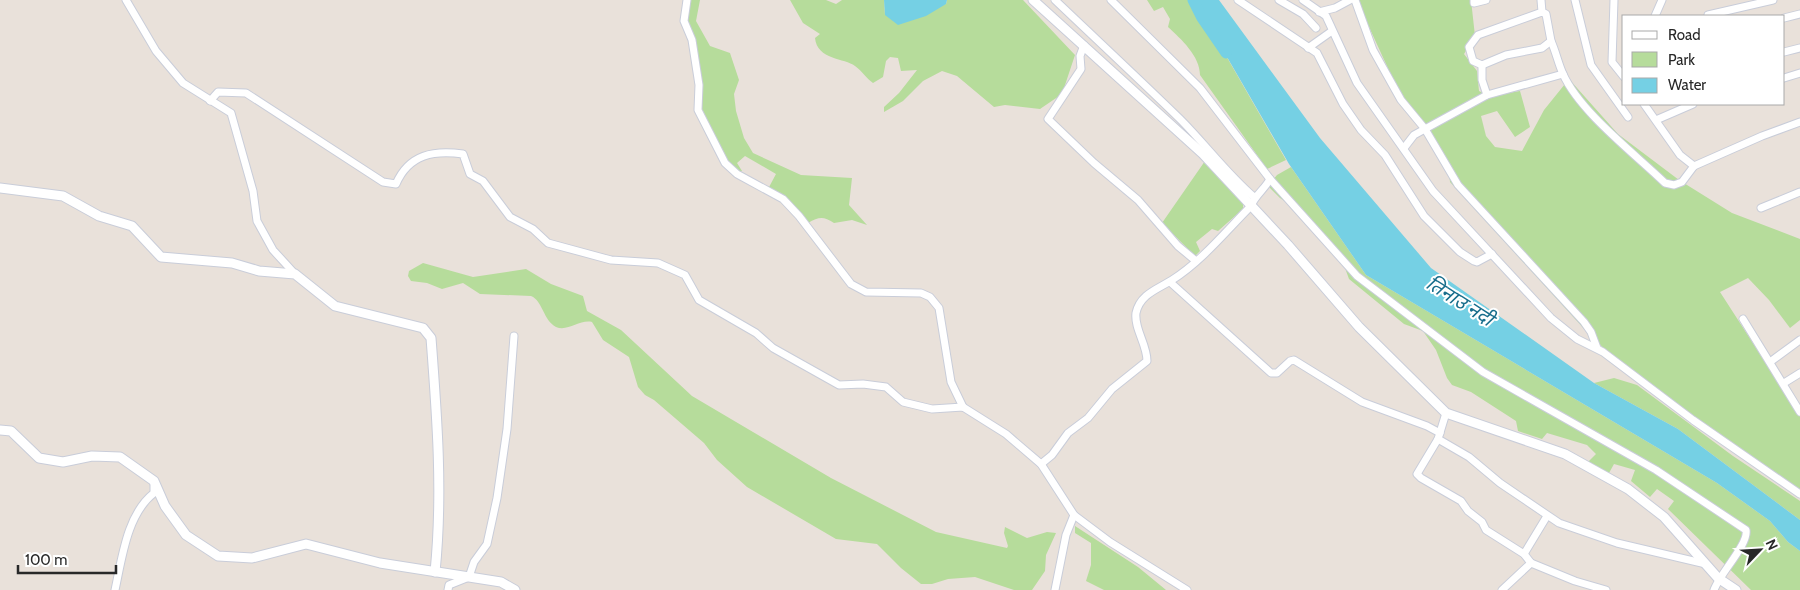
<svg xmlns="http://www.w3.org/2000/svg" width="1800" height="590" viewBox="0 0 1800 590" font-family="Cabin,'Noto Sans Devanagari',sans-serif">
<rect width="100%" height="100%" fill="#e9e1da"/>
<g fill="#b6dc9b">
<path d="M688,0H700L696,21L710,46L730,53L739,80L734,94L736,111L744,138L753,153L801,175L852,178L849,205L867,225L852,220L834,223C823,216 819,217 808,223L768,189L776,174L745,156L737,163L742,171L738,173C723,159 703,126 700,106C699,96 703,85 701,75C695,47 685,30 688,0Z"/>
<path d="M790,0H826L836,4L842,0H884L885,15L946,4L947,0H1023L1075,55L1062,94L1040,109L1005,105L994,107L957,76L942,71L923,81L903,101L884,112V107L899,93L917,70L901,71L898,58L890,57L886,61L883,77L873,83C866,78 862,71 855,66C845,58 817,60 815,38L820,34L803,23Z"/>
<path d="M1147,0H1194L1286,160L1267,169L1200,75C1200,56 1181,39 1168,27L1170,19L1163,7L1154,11Z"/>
<polygon points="1360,0 1471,0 1475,36 1464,54 1477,71 1479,91 1489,96 1520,91 1530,127 1515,137 1497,111 1481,116 1486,136 1495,147 1522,151 1544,110 1569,79 1618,134 1679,180 1732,213 1800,239 1800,320 1790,328 1769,300 1748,278 1720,292 1800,416 1800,495 1645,388 1586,331 1450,182 1449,172 1430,139 1403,101 1358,3"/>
<polygon points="1205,161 1243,202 1243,209 1218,231 1212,229 1196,242 1200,251 1195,256 1162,223"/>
<polygon points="1291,167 1366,275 1717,483 1770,521 1788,542 1800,551 1800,590 1751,590 1668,509 1674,501 1657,489 1650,497 1631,481 1635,470 1614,464 1609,473 1588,462 1596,454 1587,445 1547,433 1542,439 1518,431 1516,421 1471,392 1452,385 1447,378 1436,350 1423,331 1404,324 1349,279 1341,257 1307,216 1280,198 1268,186 1277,175"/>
<path d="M423,263L473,277L526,269L551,284L583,296L587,311L621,330L692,396L831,478L936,532L1007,548L1008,546L1004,533L1005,527L1027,538L1047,532L1056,533L1046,555L1045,571L1032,590H1014L975,577L948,579L932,584H921L901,568L877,544L836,539L747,487L717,460L704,443L654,400L645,395L638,387L629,357L603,340L592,322C580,319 568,332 556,327C543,320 543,301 531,296L480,294L463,283L442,289L427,283L411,281L408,276L409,271Z"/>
<polygon points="1614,378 1637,385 1733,456 1800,501 1800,520 1678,429 1594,383"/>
<polygon points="1075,526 1138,567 1166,590 1104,590 1086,581 1091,565 1091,543 1075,533"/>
</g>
<g fill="#75d0e4">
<polygon points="884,0 947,0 946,4 926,16 898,25 885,15"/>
<polygon points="1194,0 1219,0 1320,138 1431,268 1594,383 1678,429 1800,520 1800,551 1788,542 1770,521 1717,483 1366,275 1289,164"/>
</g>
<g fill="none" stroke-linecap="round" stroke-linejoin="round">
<polyline stroke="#75d0e4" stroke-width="11" points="1193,0 1202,18 1226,53"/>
<defs>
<g id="minor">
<polyline points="126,0 156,51 183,83 231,113 253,191 257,221 273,250 295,274"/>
<polyline points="687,0 684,21 692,40 699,85 698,110 725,163 737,174 783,199 799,216 851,284 866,292 921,293 930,297 939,308 951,382 963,407"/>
<path d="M1055,0C1097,40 1139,79 1180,119C1206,145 1227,174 1254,197"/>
<path d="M1111,0L1200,88L1270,179L1357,276L1483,372L1656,470L1746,530C1749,544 1720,573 1714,590"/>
<polyline points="1238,0 1317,53 1343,104 1361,130 1385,155 1424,216 1460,252 1474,261 1477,262 1492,254"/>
<polyline points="1279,0 1303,14 1316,28"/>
<polyline points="1303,0 1326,16 1357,83 1433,191 1551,318 1577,339 1603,352 1693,420 1800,494"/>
<polyline points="1355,0 1373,50 1392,84 1401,100 1425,129 1458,185 1584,322 1591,332 1597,348"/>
<polyline points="1474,0 1474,3 1486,0"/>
<polyline points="1541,0 1542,12 1546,14 1551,41 1542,48 1506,55 1482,65 1473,61 1469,47 1478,35 1542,12"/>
<polyline points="1575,0 1591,65 1628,117"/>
<polyline points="1614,0 1612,62 1624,77"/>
<polyline points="1319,12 1335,8 1350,0"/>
<polyline points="1708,15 1773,0"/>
<polyline points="1655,16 1662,0"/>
<polyline points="1784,18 1800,14"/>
<path d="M1551,41C1556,52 1558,63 1563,74C1580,112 1634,153 1665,183L1674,185L1682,182L1694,166L1762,136L1800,122"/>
<polyline points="1084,45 1080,56 1081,69 1048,119 1094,163 1138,200 1178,246 1196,261"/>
<polyline points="1308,48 1332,31"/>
<polyline points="1784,52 1800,48"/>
<polyline points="1482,65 1482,80 1487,95 1563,74"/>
<polyline points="1784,78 1800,73"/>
<path d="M210,101L218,92L246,93L383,182L396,184C409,154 434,150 463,154L470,174L483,181L510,217L533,229L548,243L611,260L658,263L685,275L699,300L756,333L773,348L839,385L863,384L886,387L903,402L932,409L963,407L1006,434L1041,464L1074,515L1110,542L1187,590"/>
<polyline points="1644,104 1680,155 1694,166"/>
<polyline points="1656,120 1693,104"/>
<polyline points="1404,148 1414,135 1487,95"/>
<polyline points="1761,208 1800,192"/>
<polyline points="1170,282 1271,373 1277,373 1290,361 1294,360 1362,402 1427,426 1440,433"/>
<polyline points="1743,319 1800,412"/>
<polyline points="1770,362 1800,340"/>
<polyline points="1784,383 1800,373"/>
<polyline points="1446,413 1438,439 1417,474 1421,478 1461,501 1468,511 1482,522 1486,530 1524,554 1531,563 1575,581 1606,590"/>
<polyline points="1438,439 1469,457 1500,483 1559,523 1617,543 1706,564"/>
<path d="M1041,464L1052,455L1068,433L1088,418L1112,389L1147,361C1147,344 1134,329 1136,313C1140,294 1158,289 1172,280C1202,261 1226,231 1251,206C1255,195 1265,189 1270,179"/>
<polyline points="1524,554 1547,516"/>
<path d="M115,590C122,558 127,514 154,493V483"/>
<polyline points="448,590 449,585 469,577 474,562 487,544 497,498 507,429 514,336"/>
<polyline points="1055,590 1066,535 1074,515"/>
<polyline points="1502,590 1531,563"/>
</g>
<g id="tertiary">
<polyline points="1033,0 1203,154 1288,245 1359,327 1446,413 1565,454 1628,489 1664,517 1718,578 1736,590"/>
<path d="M0,188L63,196L99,216L132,226L161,257L232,263L259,271L295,274L335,306L423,328L431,338C437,416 443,494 435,572"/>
<polyline points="0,430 11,431 39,458 63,462 92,456 120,457 154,481 165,506 186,535 218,556 252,558 306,544 380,563 501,582 515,590"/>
</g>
</defs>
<use href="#minor" stroke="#c9cdd9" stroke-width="9"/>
<use href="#tertiary" stroke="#c9cdd9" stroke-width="11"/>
<use href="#minor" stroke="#fff" stroke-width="7"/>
<use href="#tertiary" stroke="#fff" stroke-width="9"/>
</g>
<g text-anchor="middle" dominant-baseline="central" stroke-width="4" stroke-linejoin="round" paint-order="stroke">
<g font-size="20" font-style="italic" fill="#186e8c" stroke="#fff">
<text transform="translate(1460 301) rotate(32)">तिनाउ नदी</text>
</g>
</g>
<rect x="1622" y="15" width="162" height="90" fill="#ffffff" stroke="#a9a9a9"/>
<rect x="1632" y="31" width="25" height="8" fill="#ffffff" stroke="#a9a9a9"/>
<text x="1668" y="40" font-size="15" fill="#282828">Road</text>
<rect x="1632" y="52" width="25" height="15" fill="#b6dc9b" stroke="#a9a9a9"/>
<text x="1668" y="65" font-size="15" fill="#282828">Park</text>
<rect x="1632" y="78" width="25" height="15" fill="#75d0e4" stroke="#a9a9a9"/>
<text x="1668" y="90" font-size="15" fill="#282828">Water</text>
<g transform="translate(1760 550) rotate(65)" stroke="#ffffff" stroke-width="4" paint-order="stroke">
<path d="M0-4L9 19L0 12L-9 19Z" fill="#282828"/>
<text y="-8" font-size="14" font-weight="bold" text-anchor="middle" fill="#282828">N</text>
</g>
<path d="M18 565v8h98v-8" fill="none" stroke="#282828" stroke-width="2.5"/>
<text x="25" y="565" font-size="15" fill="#282828" stroke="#ffffff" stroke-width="4" paint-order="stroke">100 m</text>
</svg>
